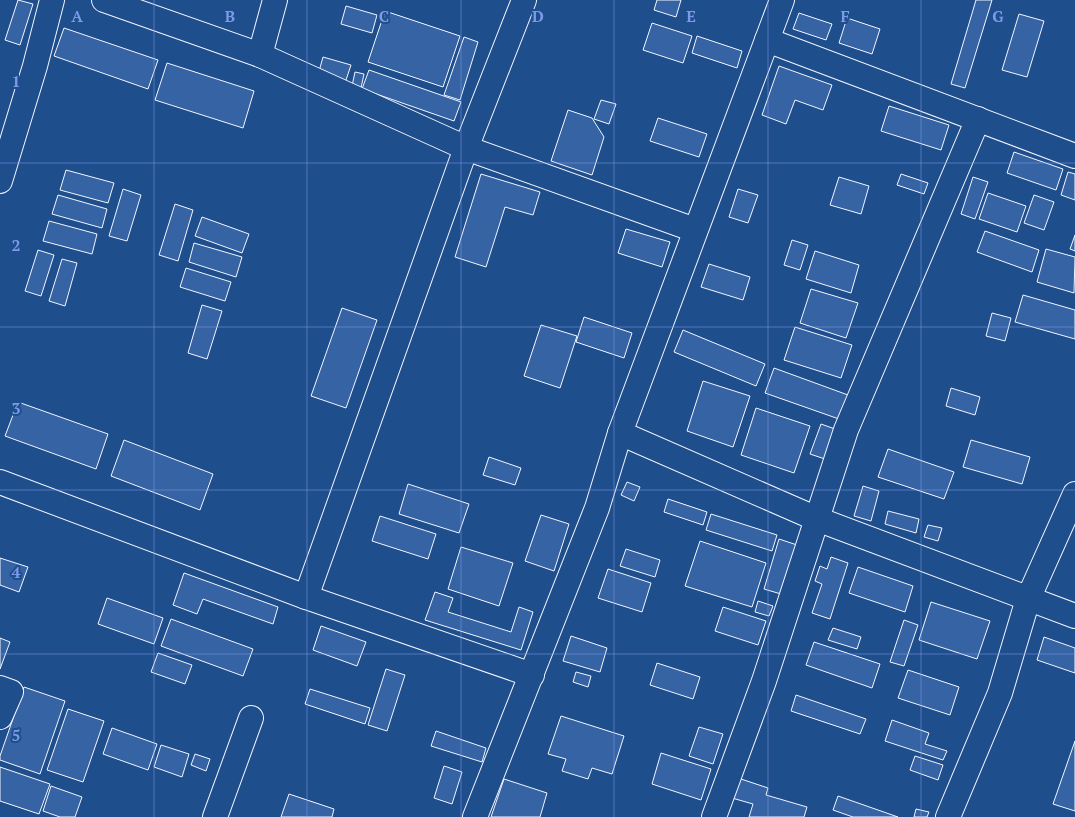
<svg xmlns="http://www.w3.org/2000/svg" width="1075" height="817" viewBox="0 0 1075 817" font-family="'PT Serif',serif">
<rect width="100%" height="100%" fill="#1f4e8c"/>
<g fill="#3563a3" stroke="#f2f6ff">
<polygon points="18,0 33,4 20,45 5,40"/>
<polygon points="657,0 681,0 676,17 654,10"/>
<polygon points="976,0 992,0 965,88 951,84"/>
<polygon points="346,6 377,15 372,33 341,24"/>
<polygon points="385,11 460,36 443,87 368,62"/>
<polygon points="799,13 832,24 826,40 793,29"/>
<polygon points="1019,14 1044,21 1027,77 1002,70"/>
<polygon points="847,18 880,29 872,54 839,43"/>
<polygon points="652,23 692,36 683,63 643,50"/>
<polygon points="64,28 158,60 148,89 54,56"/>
<polygon points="697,36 742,51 737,68 692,53"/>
<polygon points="464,37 478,42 460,100 444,95"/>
<polygon points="323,57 351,65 345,83 318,75"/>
<polygon points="167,63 254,91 243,128 155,100"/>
<polygon points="779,66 832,85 823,110 795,100 786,124 762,115"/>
<polygon points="369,70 461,102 454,121 362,89"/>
<polygon points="355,72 364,74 361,88 352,86"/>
<polygon points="601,100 616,104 609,124 594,119"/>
<polygon points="889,106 949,125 941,150 881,131"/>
<polygon points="568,110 592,118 604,137 592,175 551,161"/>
<polygon points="658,118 707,134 699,157 650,141"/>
<polygon points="1014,152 1063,169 1056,190 1007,173"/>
<polygon points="66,170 114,183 108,203 60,190"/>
<polygon points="1068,172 1075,174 1075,200 1061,195"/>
<polygon points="481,174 540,192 533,215 505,207 486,267 455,257"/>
<polygon points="901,174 928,183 924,194 897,185"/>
<polygon points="839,177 869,186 861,214 830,205"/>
<polygon points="973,177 988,182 975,219 961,214"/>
<polygon points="123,189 141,195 127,241 109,236"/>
<polygon points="738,189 758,195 748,223 729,217"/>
<polygon points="988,193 1026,206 1017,232 979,219"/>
<polygon points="58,195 107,209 102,228 52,214"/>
<polygon points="1034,195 1054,202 1044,230 1024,223"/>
<polygon points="175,204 193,210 178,261 159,255"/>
<polygon points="202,217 249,234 242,253 195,236"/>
<polygon points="49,221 97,234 92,254 43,241"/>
<polygon points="626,229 670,242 662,267 618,253"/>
<polygon points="985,231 1039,250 1032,272 977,252"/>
<polygon points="1075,235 1075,251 1070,249"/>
<polygon points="792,240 808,245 800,270 784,265"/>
<polygon points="194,243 242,257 236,277 189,262"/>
<polygon points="1046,249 1075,257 1074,293 1037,282"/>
<polygon points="38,250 54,255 41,296 25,291"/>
<polygon points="815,251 859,265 851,293 806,279"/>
<polygon points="62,259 77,263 65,306 49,301"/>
<polygon points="709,264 750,277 743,300 701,287"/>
<polygon points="186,268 231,282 225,301 180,287"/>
<polygon points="811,289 858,303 846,338 800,323"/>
<polygon points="1023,295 1075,310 1075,339 1015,322"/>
<polygon points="202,305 222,311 207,359 188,353"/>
<polygon points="342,308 377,320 346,408 311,396"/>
<polygon points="992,313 1011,318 1005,341 986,336"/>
<polygon points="584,317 632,333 624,358 576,342"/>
<polygon points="541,325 577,336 560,388 524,376"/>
<polygon points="795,327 852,345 841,378 784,360"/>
<polygon points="683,330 765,364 756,386 674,352"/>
<polygon points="774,368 848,395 839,419 765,393"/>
<polygon points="703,381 750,396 733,447 687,431"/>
<polygon points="951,388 980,397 975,415 946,406"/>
<polygon points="18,402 108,434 96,469 5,436"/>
<polygon points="756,408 810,426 794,473 741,455"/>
<polygon points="821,424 835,429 825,459 810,454"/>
<polygon points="124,440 213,474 200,510 111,476"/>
<polygon points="971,440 1030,457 1022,484 963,467"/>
<polygon points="888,449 954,472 944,499 878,477"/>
<polygon points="489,457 521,468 515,485 483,475"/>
<polygon points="627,482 640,487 634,501 621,495"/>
<polygon points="408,484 469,504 459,533 399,514"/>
<polygon points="863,486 879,491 871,521 854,516"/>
<polygon points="668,499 707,512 703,525 664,512"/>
<polygon points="888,511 919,519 916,533 885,524"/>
<polygon points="711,514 777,535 772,551 706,530"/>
<polygon points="541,515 569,524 554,571 525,561"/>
<polygon points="380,516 436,534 428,559 372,541"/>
<polygon points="928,525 942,528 938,541 924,537"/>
<polygon points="779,539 797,545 781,594 764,589"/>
<polygon points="700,541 766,563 752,607 685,586"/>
<polygon points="461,547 513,563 499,606 448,589"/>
<polygon points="626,549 660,560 655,577 620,566"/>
<polygon points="831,557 848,563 830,619 812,613 822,584 815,581 820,566 827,569"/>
<polygon points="0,558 28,567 19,592 0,585"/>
<polygon points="858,567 913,586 905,612 849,593"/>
<polygon points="608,569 651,583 642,612 598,598"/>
<polygon points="184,573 278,607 273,624 203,599 197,614 173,605"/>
<polygon points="435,592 453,598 448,612 511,632 519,607 533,612 521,650 425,620"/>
<polygon points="107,598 163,618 154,644 98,624"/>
<polygon points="758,601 773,606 769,616 755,612"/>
<polygon points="931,602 990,621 977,659 919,640"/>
<polygon points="723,607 766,621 758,645 715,631"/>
<polygon points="171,619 253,649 243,676 161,646"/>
<polygon points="904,620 918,625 904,666 890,662"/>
<polygon points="321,626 366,642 357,666 313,650"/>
<polygon points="833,628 861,637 857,649 828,640"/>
<polygon points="571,636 607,648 600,672 563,661"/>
<polygon points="1044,637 1075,648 1075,673 1037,660"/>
<polygon points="0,638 10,642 0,669"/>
<polygon points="814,642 880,664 872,688 806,665"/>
<polygon points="158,653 192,665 185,684 151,672"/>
<polygon points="657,663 700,677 693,699 650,685"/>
<polygon points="386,669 405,675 387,731 368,725"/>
<polygon points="908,670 959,687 950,715 898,698"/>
<polygon points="576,672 591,676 588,687 573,682"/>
<polygon points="24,687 65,701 40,774 0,760 0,756"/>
<polygon points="310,689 370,708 365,724 305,704"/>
<polygon points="796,695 866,719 860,734 791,711"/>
<polygon points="68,709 104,721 83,782 47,770"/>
<polygon points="561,716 624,736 612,774 592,768 588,779 562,771 566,759 548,754"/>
<polygon points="892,720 929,733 925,744 947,751 943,760 885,741"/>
<polygon points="699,727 723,734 713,764 689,756"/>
<polygon points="112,728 157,744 148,770 103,754"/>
<polygon points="436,731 486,748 482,762 431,746"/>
<polygon points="1075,741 1075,811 1053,804"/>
<polygon points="161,745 189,754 182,777 154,767"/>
<polygon points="661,753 711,769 701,800 652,784"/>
<polygon points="195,754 210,759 206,771 191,765"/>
<polygon points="915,756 943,765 938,780 910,770"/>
<polygon points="444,766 462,772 452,804 434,798"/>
<polygon points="0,767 50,784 39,814 0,801"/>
<polygon points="738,778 768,788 766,795 807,807 804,817 749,817 753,804 732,798"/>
<polygon points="504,779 547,793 540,817 491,817"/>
<polygon points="51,786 82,797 75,817 60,817 43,811"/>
<polygon points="289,794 334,809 332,817 281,817"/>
<polygon points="838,796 898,817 853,817 833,810"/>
<polygon points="916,809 929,812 927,817 914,817"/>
</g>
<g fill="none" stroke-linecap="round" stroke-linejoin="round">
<defs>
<g id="minor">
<polyline points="104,0 260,55 466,148 695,230"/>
<polyline points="767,40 1075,156"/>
<polyline points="260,55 275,0"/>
<polyline points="0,181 35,66 52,0"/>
<polyline points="620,433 817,519 1075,616"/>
<polyline points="0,482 306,597 532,675"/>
<polyline points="306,597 466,148 524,0"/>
<polyline points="0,688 11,692 0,717"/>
<polyline points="215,817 251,718"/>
<polyline points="475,817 597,508 620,433 782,0"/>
<polyline points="714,817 764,681 846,430 978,119"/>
<polyline points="948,817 1000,693 1028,599 1075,494"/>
</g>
</defs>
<use href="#minor" stroke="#f2f6ff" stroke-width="26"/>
<use href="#minor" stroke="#1f4e8c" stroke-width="24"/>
</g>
<path fill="none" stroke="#7d9aea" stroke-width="1" stroke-opacity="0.55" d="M154,0V817M307,0V817M461,0V817M614,0V817M768,0V817M921,0V817M0,163H1075M0,327H1075M0,490H1075M0,654H1075"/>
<g font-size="16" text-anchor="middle" font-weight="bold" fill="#7d9aea" stroke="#1f4e8c" stroke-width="4" stroke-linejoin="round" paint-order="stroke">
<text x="77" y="22">A</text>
<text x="230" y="22">B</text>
<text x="384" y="22">C</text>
<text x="538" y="22">D</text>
<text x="691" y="22">E</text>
<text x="845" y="22">F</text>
<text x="998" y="22">G</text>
<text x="16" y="87">1</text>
<text x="16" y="251">2</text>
<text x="16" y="414">3</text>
<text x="16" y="578">4</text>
<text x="16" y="741">5</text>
</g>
</svg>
